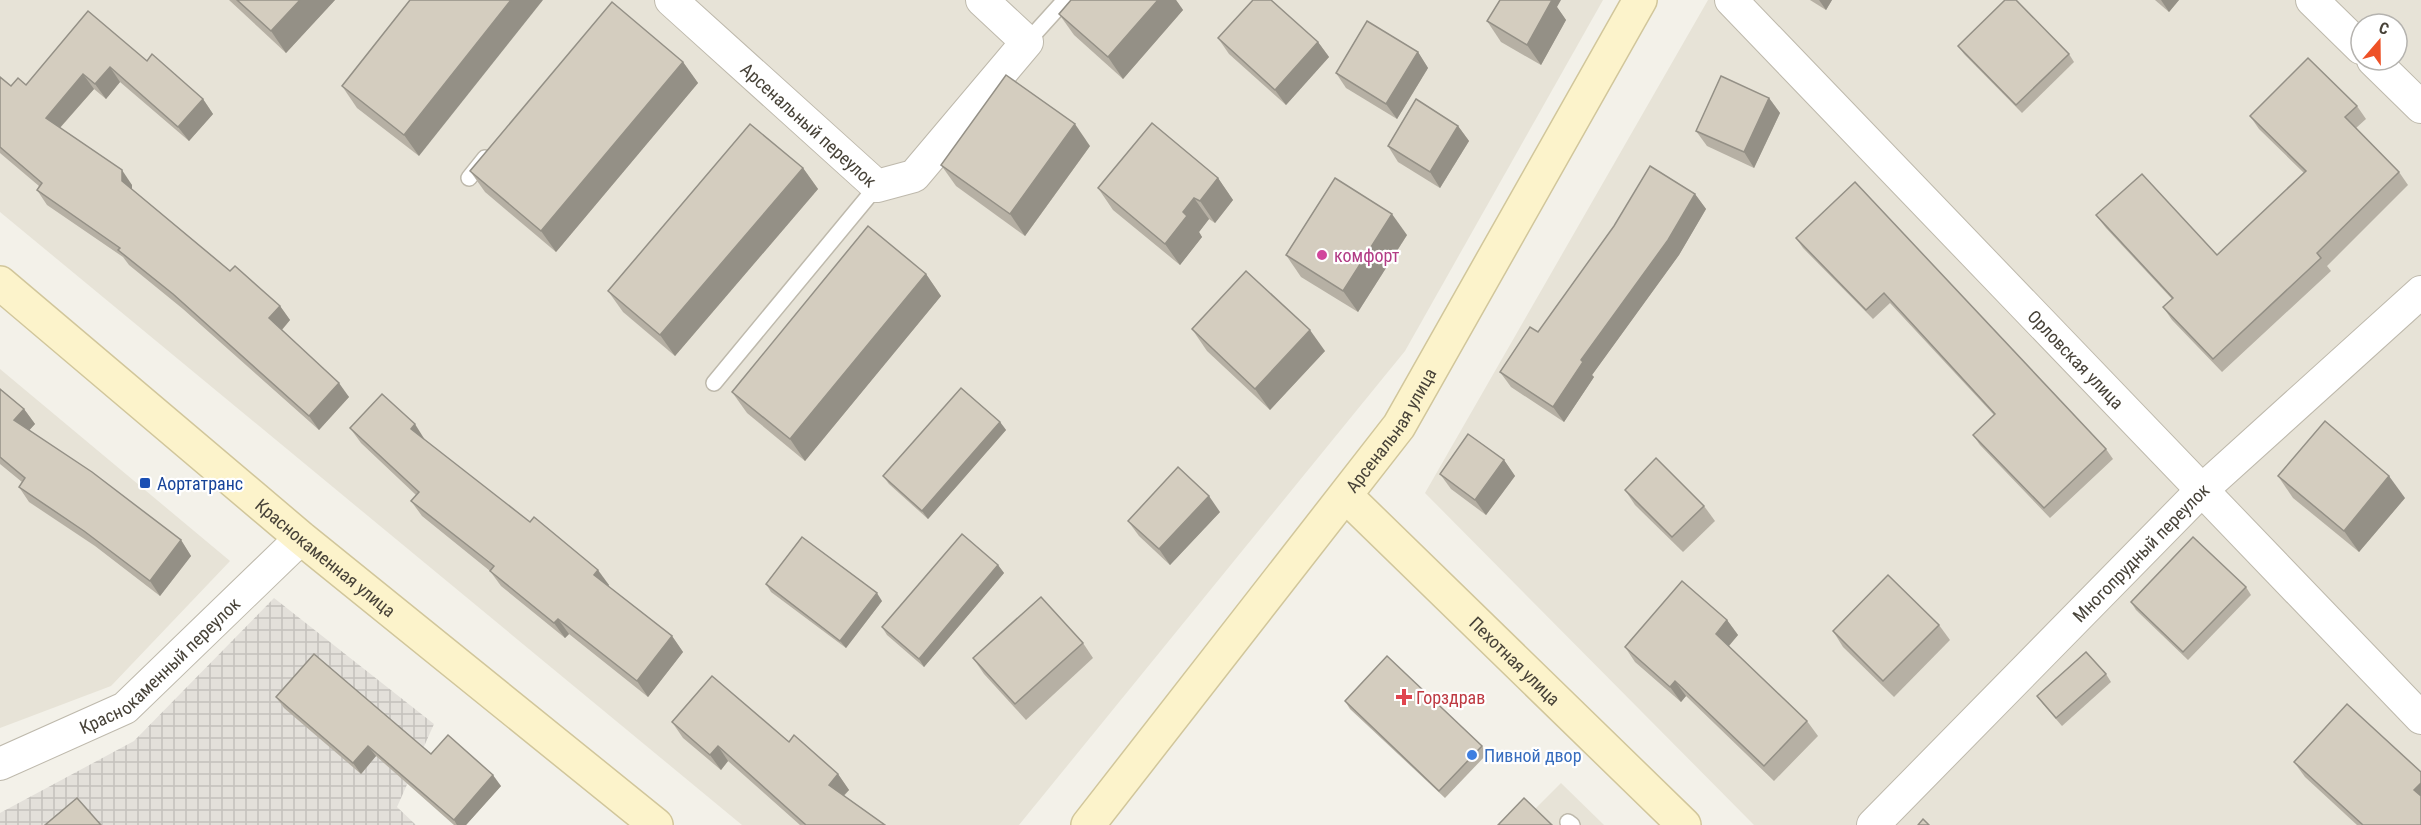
<svg xmlns="http://www.w3.org/2000/svg" width="2421" height="825" viewBox="0 0 2421 825" font-family="'Roboto Condensed',sans-serif">
<defs>
<pattern id="industrial-grid" width="8" height="8" patternUnits="userSpaceOnUse" patternTransform="scale(1.5)"><rect width="8" height="8" fill="#e3e0da"/><path d="M0 4h8M4 0v8" fill="none" stroke="#c4c1bc"/></pattern>
</defs>
<rect width="100%" height="100%" fill="#f3f1e9"/>
<g fill="#e7e3d7" fill-rule="evenodd">
<polygon points="0,0 1603,0 1405,351 1019,825 742,825 0,212"/>
<path d="M1708,0H2421V825H1754L1425,493ZM2361,24H2397V60H2361Z"/>
<polygon points="0,369 230,561 111,686 0,728"/>
<polygon points="1561,783 1604,825 1519,825"/>
</g>
<polygon fill="url(#industrial-grid)" points="274,598 434,724 397,807 416,825 0,825 0,813 134,741"/>
<g fill="none" stroke-linecap="round" stroke-linejoin="round">
<defs>
<g id="lane">
<polyline points="1027,42 1065,0"/>
<polyline points="469,178 485,158"/>
<polyline points="714,383 877,186"/>
<polyline points="1568,822 1572,825"/>
</g>
<g id="street">
<path id="s1" d="M671,0L877,186L914,176L1027,42L982,0"/>
<path id="s2" d="M1731,0L2421,718"/>
<polyline points="2312,0 2361,48"/>
<polyline points="2373,60 2421,107"/>
<path id="s3" d="M0,764L125,708L301,538"/>
<path id="s4" d="M1873,825L2202,490L2421,292"/>
</g>
<g id="secondary">
<path id="s5" d="M0,283L301,538L656,825"/>
<path id="s6" d="M1346,496L1684,825"/>
<path id="s7" d="M1088,825L1399,426L1640,0"/>
</g>
</defs>
<use href="#lane" stroke="#beb9ac" stroke-width="18"/>
<use href="#street" stroke="#beb9ac" stroke-width="34"/>
<use href="#secondary" stroke="#d1c69b" stroke-width="36"/>
<use href="#lane" stroke="#fff" stroke-width="15"/>
<use href="#street" stroke="#fff" stroke-width="32"/>
<use href="#secondary" stroke="#fcf3cb" stroke-width="33"/>
</g>
<g fill="#b6b0a4">
<polygon points="229,0 335,0 286,53"/>
<polygon points="410,0 419,156 357,108 342,86"/>
<polygon points="1071,0 1176,0 1183,10 1123,79 1074,35 1059,14"/>
<polygon points="1810,0 1832,0 1826,10"/>
<polygon points="2155,0 2179,0 2169,12"/>
<polygon points="1557,7 1566,20 1541,65 1501,42 1487,21"/>
<polygon points="1218,38 1318,42 1329,57 1286,105 1229,54"/>
<polygon points="1958,46 2069,54 2074,62 2022,113 1964,54"/>
<polygon points="1418,52 1428,68 1397,119 1346,88 1336,73"/>
<polygon points="147,61 203,99 213,114 189,141 120,82 106,99 94,89 60,128 132,185 132,190 230,271 280,306 290,320 282,330 349,397 319,430 183,309 129,265 123,257 47,205 37,190 39,186 0,153 0,77 11,86 26,85"/>
<polygon points="683,62 698,83 556,252 485,192 470,171"/>
<polygon points="1769,98 1780,113 1754,168 1707,146 1696,131"/>
<polygon points="2357,106 2366,119 2356,128 2399,172 2408,185 2327,266 2331,271 2222,372 2172,320 2163,307 2172,299 2106,228 2096,215 2217,255 2304,173 2259,129 2250,116"/>
<polygon points="1458,126 1469,141 1440,188 1398,162 1388,146"/>
<polygon points="1090,146 1025,236 956,186 941,165"/>
<polygon points="803,168 818,189 675,356 623,312 608,291"/>
<polygon points="1218,178 1233,200 1215,223 1209,219 1199,232 1202,237 1180,265 1113,210 1098,188"/>
<polygon points="1855,182 2106,449 2113,459 2050,518 1980,445 1973,435 1994,415 1890,303 1873,319 1803,248 1796,238"/>
<polygon points="1695,194 1706,209 1679,255 1592,375 1594,377 1564,422 1511,387 1500,372 1538,332"/>
<polygon points="1407,235 1358,312 1301,277 1286,255"/>
<polygon points="926,274 941,296 805,461 747,413 732,392"/>
<polygon points="1192,329 1325,351 1270,410 1207,351"/>
<polygon points="0,389 24,409 35,424 29,430 181,540 191,556 160,596 95,546 29,502 19,487 22,482 0,464"/>
<polygon points="1000,422 1006,430 928,519 889,484 883,476"/>
<polygon points="350,428 425,440 609,585 608,586 672,636 683,652 648,697 569,634 565,638 501,586 490,571 422,516 411,501 416,495 361,443"/>
<polygon points="1504,460 1515,476 1486,515 1451,489 1440,474"/>
<polygon points="2278,476 2405,498 2359,552 2293,498"/>
<polygon points="1625,490 1704,506 1715,521 1683,552 1635,505"/>
<polygon points="1220,512 1170,565 1139,536 1128,521"/>
<polygon points="998,565 1004,573 924,667 887,635 882,627"/>
<polygon points="766,584 882,601 846,648 771,592"/>
<polygon points="2246,587 2251,595 2188,660 2136,610 2131,602"/>
<polygon points="1727,620 1738,635 1729,646 1807,721 1818,736 1774,781 1686,696 1681,702 1635,662 1625,647"/>
<polygon points="1939,625 1950,640 1894,697 1843,647 1833,631"/>
<polygon points="1083,643 1093,658 1026,720 984,674 973,658"/>
<polygon points="2106,674 2111,682 2062,726 2043,704 2037,696"/>
<polygon points="276,697 501,786 466,825 454,825 376,756 361,774 284,708"/>
<polygon points="1345,701 1482,746 1487,754 1445,798 1350,709"/>
<polygon points="672,722 789,742 838,774 849,790 844,796 885,825 800,825 728,761 721,770 683,738"/>
<polygon points="2294,762 2421,825 2357,825 2305,777"/>
</g>
<g fill="#949086">
<polygon points="300,0 335,0 286,53 271,31"/>
<polygon points="511,0 543,0 419,156 404,135"/>
<polygon points="1158,0 1176,0 1183,10 1123,79 1108,57"/>
<polygon points="1545,0 1561,0 1557,7 1566,20 1541,65 1527,45"/>
<polygon points="1819,0 1832,0 1826,10"/>
<polygon points="2161,0 2179,0 2169,12"/>
<polygon points="1318,42 1329,57 1286,105 1275,90"/>
<polygon points="1418,52 1428,68 1397,119 1386,104"/>
<polygon points="683,62 698,83 556,252 541,231"/>
<polygon points="110,67 120,82 106,99 95,84"/>
<polygon points="83,74 94,89 56,132 46,118"/>
<polygon points="1769,98 1780,113 1754,168 1744,152"/>
<polygon points="203,99 213,114 189,141 178,127"/>
<polygon points="1075,124 1090,146 1025,236 1010,214"/>
<polygon points="1458,126 1469,141 1440,188 1430,172"/>
<polygon points="803,168 818,189 675,356 660,335"/>
<polygon points="122,170 132,185 132,196 122,181"/>
<polygon points="1218,178 1233,200 1215,223 1200,201"/>
<polygon points="1695,194 1706,209 1679,255 1592,375 1594,377 1564,422 1553,407 1581,360"/>
<polygon points="1194,198 1209,219 1199,232 1202,237 1180,265 1165,244 1183,212"/>
<polygon points="1392,214 1407,235 1358,312 1343,291"/>
<polygon points="926,274 941,296 805,461 790,439"/>
<polygon points="280,306 290,320 279,333 269,318"/>
<polygon points="1310,330 1325,351 1270,410 1255,389"/>
<polygon points="339,383 349,397 319,430 309,416"/>
<polygon points="24,409 35,424 25,435 14,420"/>
<polygon points="1000,422 1006,430 928,519 922,511"/>
<polygon points="415,424 425,440 421,444 411,429"/>
<polygon points="1504,460 1515,476 1486,515 1475,500"/>
<polygon points="2389,476 2405,498 2359,552 2344,531"/>
<polygon points="1209,496 1220,512 1170,565 1159,549"/>
<polygon points="181,540 191,556 160,596 150,581"/>
<polygon points="998,565 1004,573 924,667 919,659"/>
<polygon points="598,570 609,585 605,590 594,575"/>
<polygon points="877,593 882,601 846,648 840,641"/>
<polygon points="558,619 569,634 565,638 554,623"/>
<polygon points="1727,620 1738,635 1726,649 1716,634"/>
<polygon points="672,636 683,652 648,697 637,681"/>
<polygon points="1675,681 1686,696 1681,702 1670,687"/>
<polygon points="368,746 376,756 361,774 353,763"/>
<polygon points="718,746 728,761 721,770 710,755"/>
<polygon points="838,774 849,790 839,800 829,785"/>
<polygon points="493,775 501,786 466,825 457,825 454,820"/>
<polygon points="2421,783 2421,800 2414,790"/>
</g>
<g fill="#d4cdbf" stroke="#949086" stroke-width="1.5">
<polygon points="237,0 300,0 271,31"/>
<polygon points="410,0 511,0 404,135 342,86"/>
<polygon points="1071,0 1158,0 1108,57 1059,14"/>
<polygon points="1253,0 1271,0 1318,42 1275,90 1218,38"/>
<polygon points="1500,0 1552,0 1527,45 1487,21"/>
<polygon points="2005,0 2016,0 2069,54 2016,105 1958,46"/>
<polygon points="612,2 683,62 541,231 470,171"/>
<polygon points="88,11 147,61 152,54 203,99 178,127 110,67 95,84 83,74 46,118 122,170 122,181 230,271 235,266 280,306 269,318 339,383 309,416 173,294 118,250 120,248 37,190 42,183 0,147 0,77 11,86 18,78 26,85"/>
<polygon points="1367,21 1418,52 1386,104 1336,73"/>
<polygon points="2308,58 2357,106 2345,117 2399,172 2317,253 2321,258 2213,359 2163,307 2173,298 2096,215 2142,174 2217,255 2306,171 2250,116"/>
<polygon points="1006,75 1075,124 1010,214 941,165"/>
<polygon points="1721,76 1769,98 1744,152 1696,131"/>
<polygon points="1416,99 1458,126 1430,172 1388,146"/>
<polygon points="1152,123 1218,178 1200,201 1194,198 1183,212 1187,216 1165,244 1098,188"/>
<polygon points="750,124 803,168 660,335 608,291"/>
<polygon points="1650,166 1695,194 1668,240 1581,360 1583,362 1553,407 1500,372 1530,327 1538,332 1614,226"/>
<polygon points="1335,178 1392,214 1343,291 1286,255"/>
<polygon points="1855,182 2106,449 2044,508 1973,435 1995,414 1884,293 1866,310 1796,238"/>
<polygon points="868,226 926,274 790,439 732,392"/>
<polygon points="1246,271 1310,330 1255,389 1192,329"/>
<polygon points="961,388 1000,422 922,511 883,476"/>
<polygon points="0,389 24,409 14,420 92,472 181,540 150,581 84,531 19,487 25,478 0,457"/>
<polygon points="382,394 415,424 411,429 530,522 534,517 598,570 594,575 672,636 637,681 558,619 554,623 490,571 494,566 411,501 419,492 350,428"/>
<polygon points="2325,421 2389,476 2344,531 2278,476"/>
<polygon points="1468,434 1504,460 1475,500 1440,474"/>
<polygon points="1656,458 1704,506 1672,537 1625,490"/>
<polygon points="1178,467 1209,496 1159,549 1128,521"/>
<polygon points="962,534 998,565 919,659 882,627"/>
<polygon points="802,537 877,593 840,641 766,584"/>
<polygon points="2193,537 2246,587 2183,652 2131,602"/>
<polygon points="1888,575 1939,625 1883,681 1833,631"/>
<polygon points="1682,581 1727,620 1716,634 1807,721 1764,766 1675,681 1670,687 1625,647"/>
<polygon points="1041,597 1083,643 1015,704 973,658"/>
<polygon points="2086,652 2106,674 2056,718 2037,696"/>
<polygon points="314,654 431,754 448,735 493,775 454,820 368,746 353,763 276,697"/>
<polygon points="1387,656 1482,746 1439,791 1345,701"/>
<polygon points="712,676 789,742 794,735 838,774 829,785 885,825 806,825 718,746 710,755 672,722"/>
<polygon points="2347,704 2421,772 2421,783 2414,790 2421,796 2421,825 2363,825 2294,762"/>
<polygon points="77,798 101,825 45,825"/>
<polygon points="1524,798 1552,825 1498,825"/>
<polygon points="1923,819 1929,825 1918,825"/>
</g>
<circle fill="#d1479c" stroke="#fff" stroke-width="2" cx="1322" cy="255" r="6"/>
<rect fill="#1a4fb4" stroke="#fff" stroke-width="2" x="139" y="477" width="12" height="12" rx="3"/>
<path fill="#e0444e" stroke="#fff" stroke-width="2" d="M1401 688h6v6h6v6h-6v6h-6v-6h-6v-6h6z"/>
<circle fill="#3f7fe0" stroke="#fff" stroke-width="2" cx="1472" cy="755" r="6"/>
<g text-anchor="middle" dominant-baseline="central" stroke-width="4.5" stroke-linejoin="round" paint-order="stroke">
<g font-size="18" fill="#474238" stroke="#fff">
<text stroke="none"><textPath href="#s1" startOffset="186">Арсенальный переулок</textPath></text>
<text stroke="none"><textPath href="#s2" startOffset="498">Орловская улица</textPath></text>
<text stroke="none"><textPath href="#s7" startOffset="498">Арсенальная улица</textPath></text>
<text stroke="none"><textPath href="#s4" startOffset="382">Многопрудный переулок</textPath></text>
<text stroke="none"><textPath href="#s5" startOffset="426">Краснокаменная улица</textPath></text>
<text stroke="none"><textPath href="#s6" startOffset="236">Пехотная улица</textPath></text>
<text stroke="none"><textPath href="#s3" startOffset="190">Краснокаменный переулок</textPath></text>
</g>
<g font-size="18" fill="#b23c85" stroke="#fff" text-anchor="start">
<text x="1334" y="255">комфорт</text>
</g>
<g font-size="18" fill="#164399" stroke="#fff" text-anchor="start">
<text x="157" y="483">Аортатранс</text>
</g>
<g font-size="18" fill="#be3a42" stroke="#fff" text-anchor="start">
<text x="1416" y="697">Горздрав</text>
</g>
<g font-size="18" fill="#366cbe" stroke="#fff" text-anchor="start">
<text x="1484" y="755">Пивной двор</text>
</g>
</g>
<g transform="translate(2379 42) rotate(20)"><circle r="28" fill="#ffffff" stroke="#b5b3af" stroke-width="1.5"/>
<path d="M0-4.5L10 22L0 15L-10 22Z" fill="#ee5126"/>
<text y="-9" font-size="16" font-weight="bold" text-anchor="middle" fill="#474238">С</text>
</g>
</svg>
